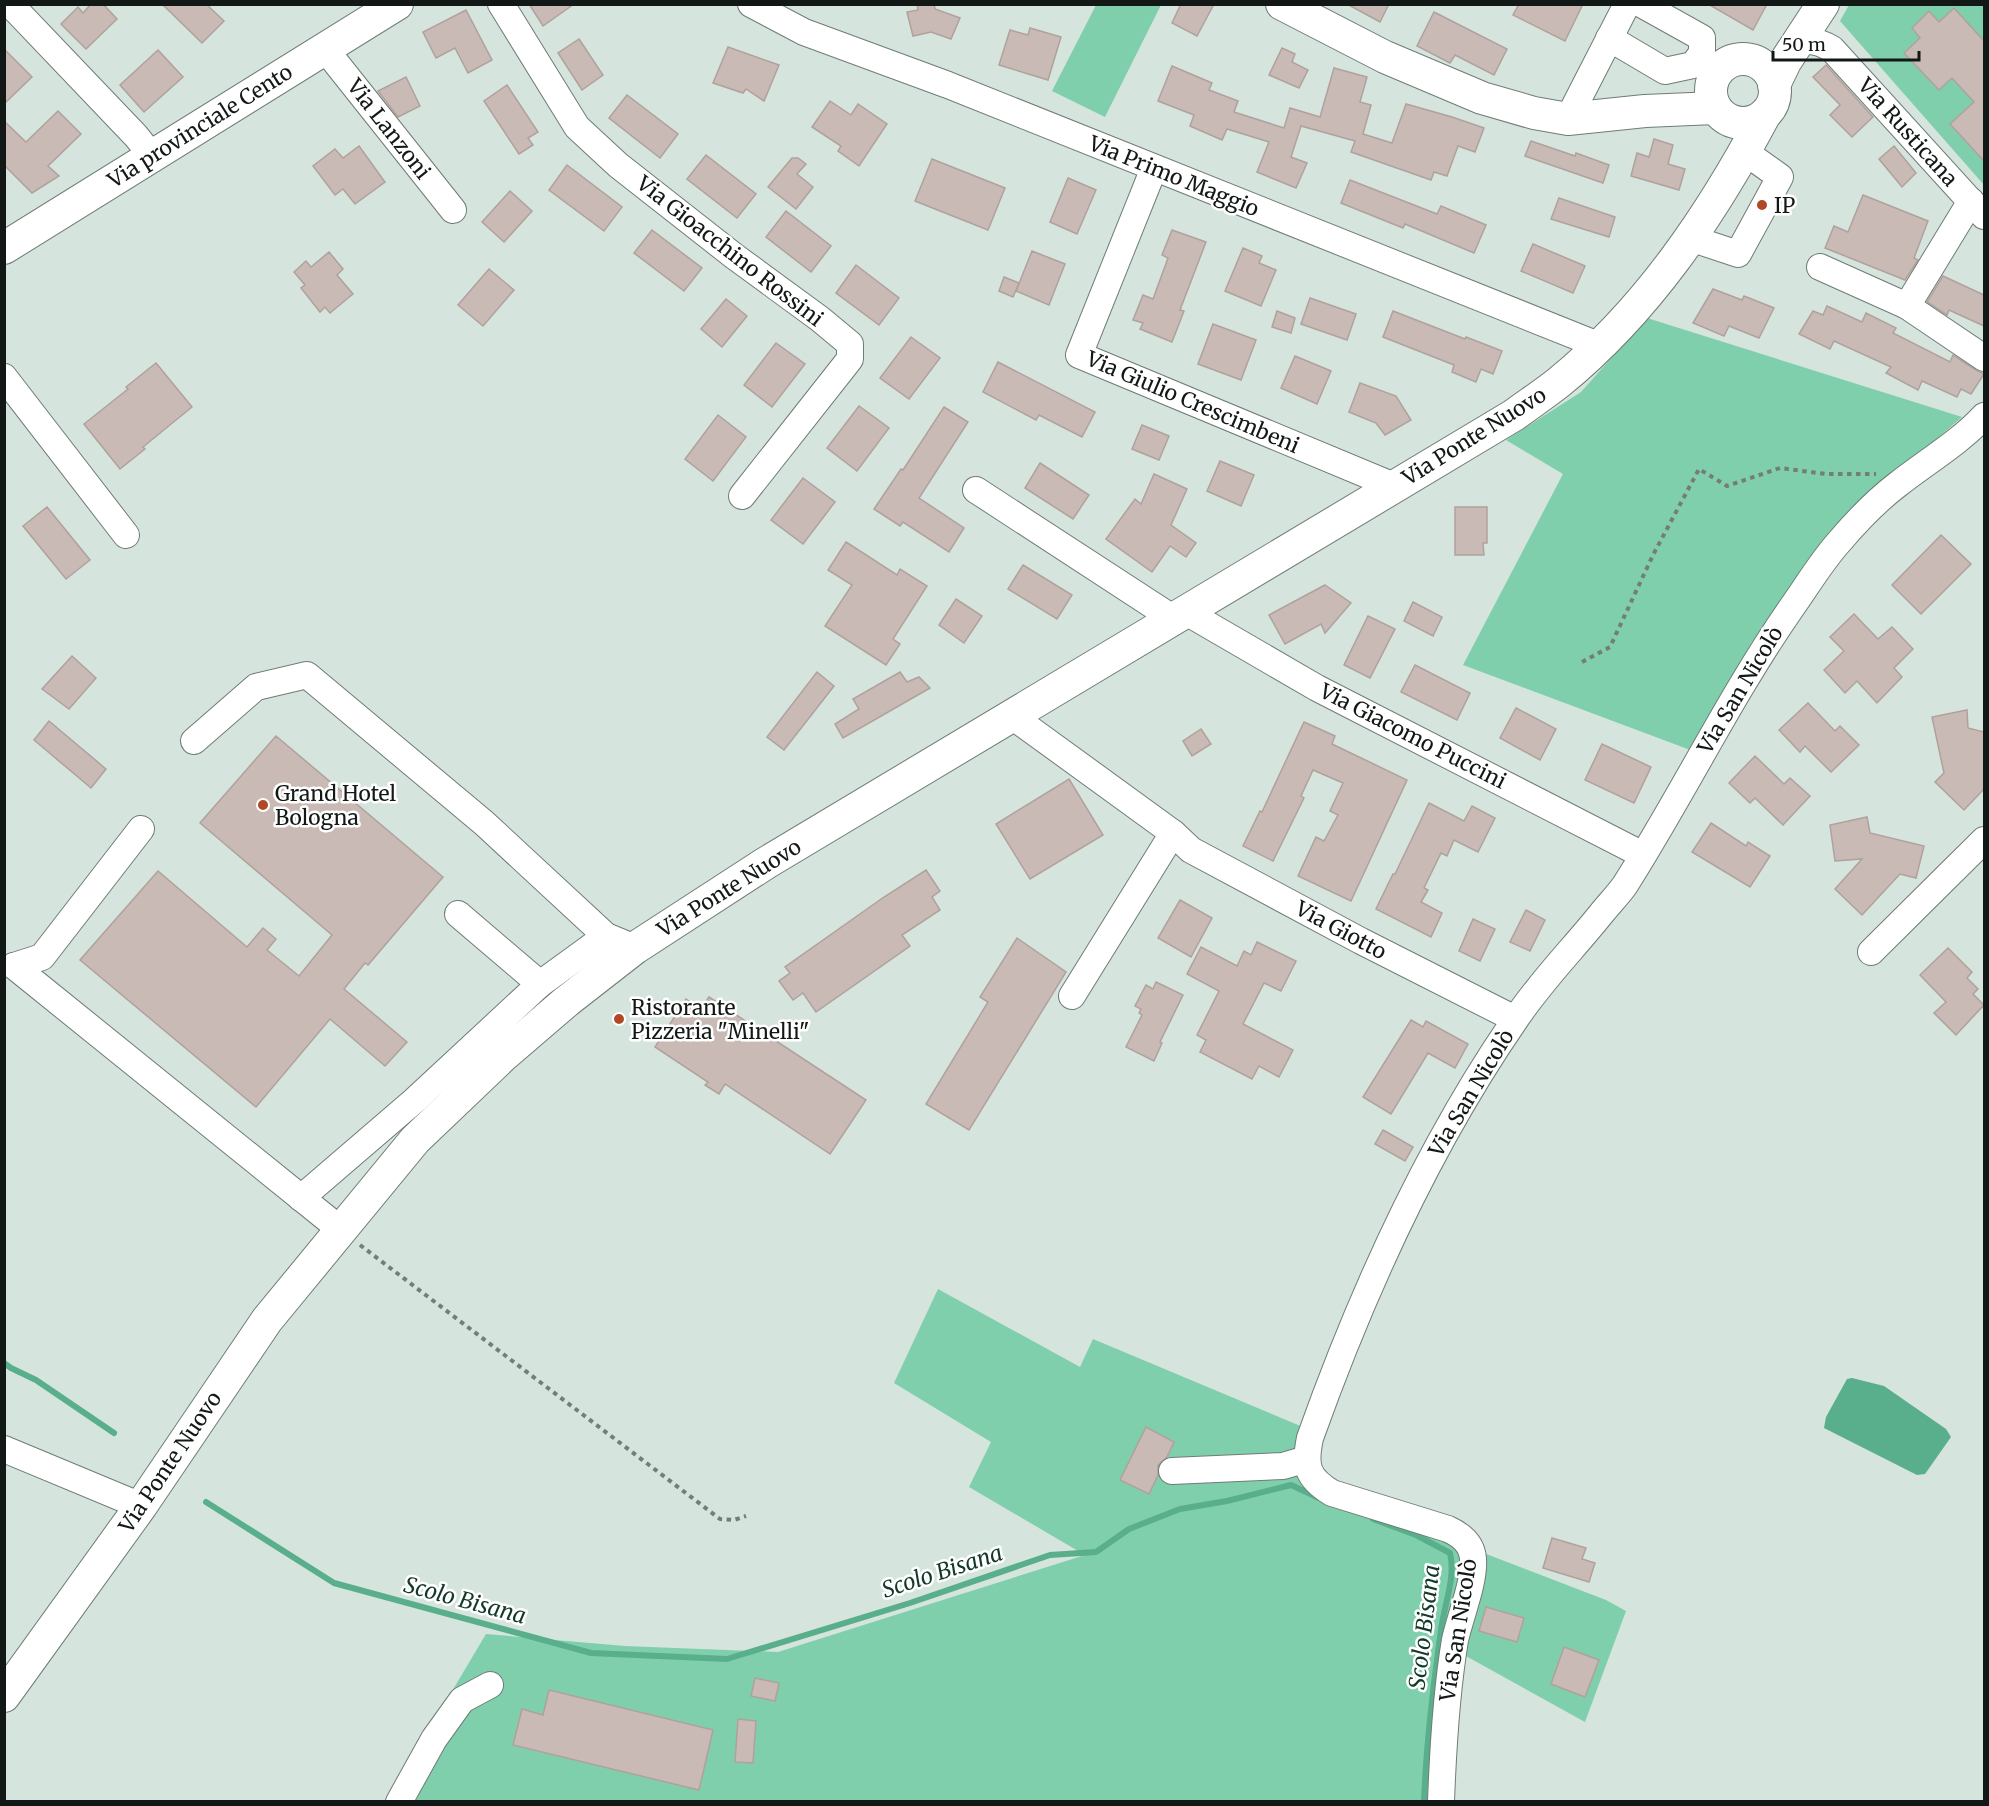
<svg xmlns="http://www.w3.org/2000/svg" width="1989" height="1806" viewBox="0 0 1989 1806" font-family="Merriweather,serif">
<rect width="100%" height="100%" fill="#d5e4dd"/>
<g fill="#80cfac">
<polygon points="1096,5 1161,5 1105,117 1052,91"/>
<polygon points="1849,5 1984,5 1984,185 1840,21"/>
<polygon points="1647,318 1962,417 1840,523 1752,642 1693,751 1463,665 1563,474 1506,440 1581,392"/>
<polygon points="938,1289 1080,1367 1093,1339 1322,1435 1306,1485 1606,1600 1626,1611 1585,1722 1455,1650 1441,1801 386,1802 486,1634 625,1646 778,1652 1085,1555 969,1487 991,1442 894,1383"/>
</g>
<polygon fill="#59ae8b" points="1852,1378 1884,1386 1946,1429 1951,1437 1925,1474 1917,1475 1824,1428 1826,1417 1847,1379"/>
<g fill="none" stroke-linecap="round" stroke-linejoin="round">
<g stroke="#59ae8b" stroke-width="6">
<polyline points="4,1363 11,1368 36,1380 114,1433"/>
<polyline points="206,1502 334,1583 591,1653 727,1659 910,1603 1050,1555 1096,1552 1129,1529 1180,1509 1227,1501 1291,1485 1319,1498"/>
<path d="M1373,1519L1416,1535L1450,1553C1456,1578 1444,1605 1441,1630C1433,1687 1426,1744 1424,1802"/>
</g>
</g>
<g fill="#c9bab5" stroke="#b0a19d" stroke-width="1.5">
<polygon points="91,4 103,4 117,19 86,49 61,24 78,7 83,13"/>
<polygon points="162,4 206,4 224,21 202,43"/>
<polygon points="529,4 574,4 543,26"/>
<polygon points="917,4 934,4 935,9 960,18 951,39 931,32 913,36 907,12 918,10"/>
<polygon points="1181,4 1214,4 1197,36 1172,23"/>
<polygon points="1347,4 1389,4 1380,22"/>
<polygon points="1519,4 1583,4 1565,41 1513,15"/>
<polygon points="1708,4 1767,4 1753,30"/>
<polygon points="1954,8 1984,41 1984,161 1950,124 1974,102 1952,78 1939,90 1904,53 1920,38 1912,28 1929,11 1939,22"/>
<polygon points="466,10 492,60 468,73 455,48 436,58 423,32"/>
<polygon points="1434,12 1507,49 1494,75 1455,55 1450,63 1417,46"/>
<polygon points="1030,28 1061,37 1048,80 999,65 1010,30 1028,35"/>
<polygon points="579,39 603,75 582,90 558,53"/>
<polygon points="728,47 779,65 764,101 746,89 743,93 713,83"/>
<polygon points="1282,48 1295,54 1292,62 1308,70 1299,88 1269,75"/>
<polygon points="4,49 32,77 4,104"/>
<polygon points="158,50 183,77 144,112 120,85"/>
<polygon points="1826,65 1873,117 1852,137 1830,115 1840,105 1813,77"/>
<polygon points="1172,66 1212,83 1209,90 1238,101 1234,112 1284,128 1290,108 1320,117 1334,68 1367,77 1360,102 1371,105 1363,134 1392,143 1406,104 1452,117 1484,128 1475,152 1458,146 1447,176 1434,172 1431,180 1351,152 1355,141 1301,126 1291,157 1307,163 1296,188 1257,172 1269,142 1227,129 1222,140 1190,126 1194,115 1158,101"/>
<polygon points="406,77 420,106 398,117 378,91"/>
<polygon points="507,85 538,132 528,138 533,145 519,154 484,101"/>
<polygon points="627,95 678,134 660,158 609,118"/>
<polygon points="830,101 851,115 858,104 887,124 859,166 838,151 841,146 812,127"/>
<polygon points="58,111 81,134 48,166 59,176 32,193 4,165 4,121 26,142"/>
<polygon points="1654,139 1673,145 1668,164 1685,169 1679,190 1631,176 1637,153 1649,157"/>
<polygon points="1531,141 1575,156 1576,153 1609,165 1603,183 1525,156"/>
<polygon points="359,146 385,182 355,204 343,189 335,195 313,166 335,149 343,158"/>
<polygon points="1894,146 1916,173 1902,187 1879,159"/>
<polygon points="706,155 756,194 737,218 687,179"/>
<polygon points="792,158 798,158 806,164 797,174 813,187 796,209 768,187"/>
<polygon points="932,159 1005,188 988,230 915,201"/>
<polygon points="567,165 622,207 604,231 549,190"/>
<polygon points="1068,178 1096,190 1077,234 1050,222"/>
<polygon points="1350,180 1437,214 1441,206 1486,225 1474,253 1405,224 1403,228 1341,203"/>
<polygon points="510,191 532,211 504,242 482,222"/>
<polygon points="1863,195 1928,221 1914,258 1918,260 1905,280 1825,248 1834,226 1848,232"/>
<polygon points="1559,198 1615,217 1609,237 1551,219"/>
<polygon points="786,211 831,246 811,272 766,237"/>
<polygon points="652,230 702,268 684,291 634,253"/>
<polygon points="1172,230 1206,242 1180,310 1184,311 1172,342 1140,329 1143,323 1133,320 1143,295 1153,299 1168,258 1162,255"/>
<polygon points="1533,244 1585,266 1573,293 1521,271"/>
<polygon points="1243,248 1262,256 1259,263 1276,270 1261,306 1225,291"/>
<polygon points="1032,251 1065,264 1049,305 1016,291"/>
<polygon points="329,252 343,269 337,275 353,294 330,313 325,307 320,312 301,288 305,285 294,272 306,261 311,267"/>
<polygon points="856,265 899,298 879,325 836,293"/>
<polygon points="489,269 514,290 483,326 458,305"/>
<polygon points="1943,276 1984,295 1984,326 1949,310 1947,315 1927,302"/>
<polygon points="1004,277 1019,283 1013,297 999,291"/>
<polygon points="1713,289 1742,300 1744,296 1774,308 1759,338 1729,326 1724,336 1693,323"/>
<polygon points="1310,298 1356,314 1347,340 1301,324"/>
<polygon points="726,299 747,316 722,347 701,329"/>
<polygon points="1827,306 1862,322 1866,313 1896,328 1893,333 1950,362 1953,355 1976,370 1984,374 1971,394 1961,389 1957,397 1922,381 1918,390 1886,373 1891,367 1834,341 1830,349 1799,334 1813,311 1823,315"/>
<polygon points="1277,311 1295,318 1291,333 1272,327"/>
<polygon points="1393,311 1465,339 1466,337 1502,351 1493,374 1481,369 1476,382 1452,372 1454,365 1383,337"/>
<polygon points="1213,324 1256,340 1241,380 1198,364"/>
<polygon points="911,337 940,358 909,399 880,378"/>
<polygon points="776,343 805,364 772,407 744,385"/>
<polygon points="1295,356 1331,371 1317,404 1281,388"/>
<polygon points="998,362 1095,412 1082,437 1039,415 1036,420 983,392"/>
<polygon points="156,363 192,407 143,447 145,449 120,469 84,424 128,389 126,387"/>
<polygon points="1360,383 1396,396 1411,420 1385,435 1376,423 1349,412"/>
<polygon points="859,406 889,428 857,471 827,448"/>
<polygon points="944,407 968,422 919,498 964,528 949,552 903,522 900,526 874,509 901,469 903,470"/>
<polygon points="718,415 746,437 713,481 685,459"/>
<polygon points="1142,425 1169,436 1159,460 1132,449"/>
<polygon points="1220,461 1254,475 1241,506 1207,491"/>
<polygon points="1040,463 1089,495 1073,519 1025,488"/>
<polygon points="1154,474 1187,489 1171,525 1196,543 1186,557 1170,546 1152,572 1106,539 1135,499 1141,504"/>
<polygon points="803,478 835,502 803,544 771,520"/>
<polygon points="47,507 90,560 66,579 23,526"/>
<polygon points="1455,507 1487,507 1487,543 1483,543 1484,555 1455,555"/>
<polygon points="1941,535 1971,564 1921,614 1892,585"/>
<polygon points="846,542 897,575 900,569 927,586 893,639 900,644 886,665 825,626 852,585 828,570"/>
<polygon points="1023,565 1072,595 1057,619 1008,589"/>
<polygon points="1325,585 1351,603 1325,633 1321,624 1285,644 1269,615"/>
<polygon points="956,599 982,616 964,643 939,625"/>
<polygon points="1413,602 1442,617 1433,636 1404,621"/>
<polygon points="1854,614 1878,639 1892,627 1913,649 1894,668 1902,677 1877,703 1857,681 1845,693 1824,670 1844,651 1830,637"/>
<polygon points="1368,616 1395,629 1370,678 1344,665"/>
<polygon points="72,656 96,678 69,709 42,689"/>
<polygon points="1415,665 1470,693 1457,720 1401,692"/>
<polygon points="817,672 834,686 784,750 767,737"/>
<polygon points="900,672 907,682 919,677 930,688 843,738 835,724 859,709 853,699"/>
<polygon points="1808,703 1835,731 1840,726 1859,745 1831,772 1805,746 1800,752 1779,730"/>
<polygon points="1516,708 1556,729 1540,760 1500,738"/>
<polygon points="1967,710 1968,728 1984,732 1984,789 1964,810 1935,782 1944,773 1932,717"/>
<polygon points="49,721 106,769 91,788 34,740"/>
<polygon points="1304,722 1335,736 1332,744 1407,780 1351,901 1298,876 1316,837 1324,841 1338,815 1330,811 1343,783 1313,770 1301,796 1304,798 1273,861 1243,846 1260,811 1262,812"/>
<polygon points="1201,729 1211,744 1192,756 1183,741"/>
<polygon points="276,736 443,877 368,965 365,963 344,989 407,1042 385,1066 330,1019 256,1107 80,960 158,871 247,947 263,928 276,939 267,950 299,976 332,935 200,823"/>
<polygon points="1602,744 1651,767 1634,803 1585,780"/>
<polygon points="1755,756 1784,784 1790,778 1810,796 1783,825 1755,798 1750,803 1729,783"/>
<polygon points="1069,779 1103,835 1030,879 996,824"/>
<polygon points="1429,803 1464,821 1472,806 1495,818 1478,852 1454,840 1447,856 1441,853 1424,888 1428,890 1421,902 1442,913 1431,937 1376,909 1393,874 1395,874"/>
<polygon points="1867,817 1870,833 1924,846 1916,878 1900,874 1862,915 1835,889 1862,859 1835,861 1830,825"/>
<polygon points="1711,823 1746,846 1748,842 1770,856 1750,887 1692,852"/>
<polygon points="926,870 940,891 932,897 940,910 902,935 910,946 816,1012 803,993 793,1000 779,981 790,973 785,967 884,897"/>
<polygon points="1180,900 1212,918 1191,957 1158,938"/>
<polygon points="1526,910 1545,920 1530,951 1510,942"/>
<polygon points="1473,919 1495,929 1480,961 1459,951"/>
<polygon points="1017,938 1066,972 969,1130 926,1104 988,1002 980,997"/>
<polygon points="1257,942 1296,961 1281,991 1264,983 1243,1024 1293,1050 1279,1077 1259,1066 1252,1079 1200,1052 1206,1040 1197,1035 1219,991 1187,974 1201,947 1237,966 1244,951 1251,955"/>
<polygon points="1948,948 1972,972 1967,978 1978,989 1973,994 1984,1005 1956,1035 1934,1013 1946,1002 1920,975"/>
<polygon points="1156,982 1183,995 1160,1042 1162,1043 1154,1061 1126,1047 1142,1015 1139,1013 1141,1009 1135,1006 1146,985 1153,989"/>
<polygon points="709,997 866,1100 830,1154 725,1084 719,1094 705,1085 708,1082 655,1047 686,999 701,1009"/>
<polygon points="1411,1020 1423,1027 1426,1021 1468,1044 1455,1068 1428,1053 1391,1114 1363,1097"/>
<polygon points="1383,1130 1413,1147 1405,1161 1375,1144"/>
<polygon points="1146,1427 1174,1442 1167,1457 1158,1465 1158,1475 1149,1494 1120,1480"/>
<polygon points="1552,1538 1586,1548 1582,1559 1595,1563 1589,1582 1543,1568"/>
<polygon points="1486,1607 1524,1618 1517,1642 1479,1631"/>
<polygon points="1564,1647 1599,1660 1585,1697 1551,1684"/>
<polygon points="755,1678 779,1683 775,1701 751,1696"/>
<polygon points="549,1690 713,1730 699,1790 513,1745 522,1709 543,1715"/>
<polygon points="738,1719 756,1721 753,1763 735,1762"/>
</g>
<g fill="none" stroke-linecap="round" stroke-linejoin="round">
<defs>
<g id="minor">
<polyline points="10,4 136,136 152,156"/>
<polyline points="501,4 577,127 618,165 734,256 820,319 850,344 850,359 742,496"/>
<polyline points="751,4 804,32 948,85 1598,345"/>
<polyline points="1609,38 1665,71 1693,65 1702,53 1702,38 1641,4"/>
<path d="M1799,43C1810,38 1822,43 1832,49L1984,216"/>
<polyline points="325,49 453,210"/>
<polyline points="1568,119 1627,4"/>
<polyline points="1154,168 1079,355 1394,486"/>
<polyline points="1690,238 1738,254 1780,177 1745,152"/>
<polyline points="1820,267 1907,306 1971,201"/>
<polyline points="1907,306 1984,358"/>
<polyline points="4,377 126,535"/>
<polyline points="976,490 1174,619"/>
<polyline points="1186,612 1317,688 1643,855"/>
<polyline points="1012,716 1173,833 1191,850 1361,941 1515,1019"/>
<polyline points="194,741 256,687 307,675 484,823 606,936 635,948"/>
<polyline points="458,914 540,984"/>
<polyline points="1871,952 1984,840"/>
<polyline points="14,966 341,1230"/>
<polyline points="14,966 42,957 141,829"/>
<polyline points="1072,996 1173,833"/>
<polyline points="301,1198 415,1100 540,984 606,936"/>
<polyline points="4,1449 141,1506"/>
<polyline points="1172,1471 1283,1466 1307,1459"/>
<polyline points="399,1802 434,1739 462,1700 490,1685"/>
<path d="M1441,1802C1443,1747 1446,1694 1455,1640C1460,1617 1475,1581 1473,1559C1472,1543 1461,1535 1448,1529L1332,1493C1307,1478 1304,1466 1310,1438C1362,1292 1427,1148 1515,1020C1540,982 1573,949 1601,914C1609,904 1618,895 1625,885C1683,794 1730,696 1792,607C1807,586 1821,562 1839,542C1856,522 1876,501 1897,485C1926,462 1959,443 1984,416"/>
</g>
<g id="major">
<polyline points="1282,4 1385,57 1482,98 1534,113 1568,119 1645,111 1715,108"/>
<circle cx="1743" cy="91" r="32"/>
<polyline points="1774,85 1785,62 1823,4"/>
<polyline points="4,248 397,4"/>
<path d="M4,1696L141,1506L267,1320L415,1140L504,1055L567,1001L635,948L766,863L1514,415C1529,404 1544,394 1558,383C1647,311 1712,214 1765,114"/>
</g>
</defs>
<use href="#minor" stroke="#6f7c76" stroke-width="28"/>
<use href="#major" stroke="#6f7c76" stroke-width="34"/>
<g stroke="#747e79" stroke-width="4" stroke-dasharray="4.5 4.5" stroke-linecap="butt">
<polyline points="1582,662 1610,647 1653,555 1699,469 1727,486 1780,468 1826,474 1876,474"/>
<polyline points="360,1245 720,1519 734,1520 746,1516"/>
</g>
<use href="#minor" stroke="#fff" stroke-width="26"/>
<use href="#major" stroke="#fff" stroke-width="32"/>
</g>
<g fill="#b04826" stroke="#fff" stroke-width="2">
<circle cx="1762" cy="205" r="6"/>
<circle cx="263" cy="805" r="6"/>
<circle cx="619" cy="1019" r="6"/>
</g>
<g text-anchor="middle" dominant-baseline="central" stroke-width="5" stroke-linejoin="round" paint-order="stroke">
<g font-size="21" fill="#121815" stroke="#fff">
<text transform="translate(200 126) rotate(-32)">Via provinciale Cento</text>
<text transform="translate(389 129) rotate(52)">Via Lanzoni</text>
<text transform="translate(1908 132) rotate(48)">Via Rusticana</text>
<text transform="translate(1174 176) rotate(22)">Via Primo Maggio</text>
<text transform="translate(730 251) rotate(38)">Via Gioacchino Rossini</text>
<text transform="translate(1193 402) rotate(23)">Via Giulio Crescimbeni</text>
<text transform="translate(1474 436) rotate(-32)">Via Ponte Nuovo</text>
<text transform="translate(1740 690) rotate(-59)">Via San Nicolò</text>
<text transform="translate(1413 736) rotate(27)">Via Giacomo Puccini</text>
<text transform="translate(729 888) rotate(-32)">Via Ponte Nuovo</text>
<text transform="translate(1341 930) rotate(28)">Via Giotto</text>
<text transform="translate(1471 1093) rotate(-59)">Via San Nicolò</text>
<text transform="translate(170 1462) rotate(-56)">Via Ponte Nuovo</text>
<text transform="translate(1458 1630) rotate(-81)">Via San Nicolò</text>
</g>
<g font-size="21" fill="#121815" stroke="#fff" text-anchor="start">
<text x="1774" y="205">IP</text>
<text x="275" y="793">Grand Hotel<tspan x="275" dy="24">Bologna</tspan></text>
<text x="631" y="1007">Ristorante<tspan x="631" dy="24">Pizzeria "Minelli"</tspan></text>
</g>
<g font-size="22" font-style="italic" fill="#13392a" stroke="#fff">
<text transform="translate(942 1571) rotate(-18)">Scolo Bisana</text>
<text transform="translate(465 1600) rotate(15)">Scolo Bisana</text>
<text transform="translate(1424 1627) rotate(-83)">Scolo Bisana</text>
</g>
</g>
<rect width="1989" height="1806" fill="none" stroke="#121815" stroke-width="12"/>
<path d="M1773 51v9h146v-9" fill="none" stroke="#121815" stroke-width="3"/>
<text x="1782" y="51" font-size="18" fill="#121815" stroke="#ffffff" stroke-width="4.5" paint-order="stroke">50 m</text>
</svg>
